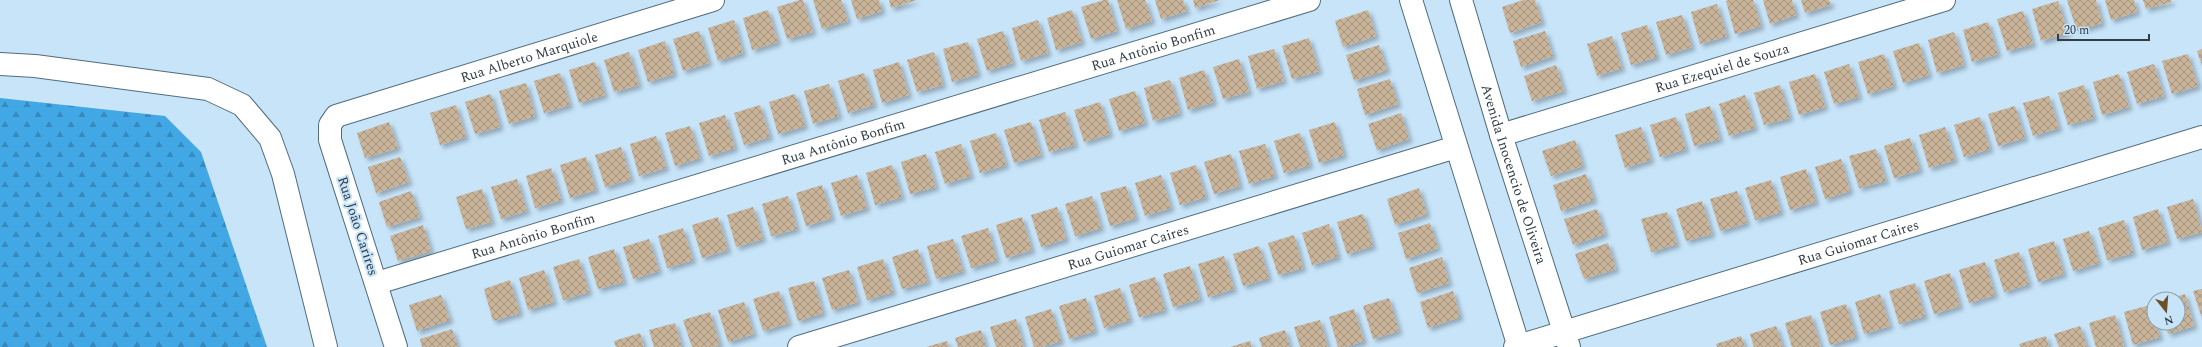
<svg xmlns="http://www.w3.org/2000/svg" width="2202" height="347" viewBox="0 0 2202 347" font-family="Spectral,serif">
<defs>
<pattern id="forest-firs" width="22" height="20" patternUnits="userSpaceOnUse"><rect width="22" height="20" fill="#41a7e5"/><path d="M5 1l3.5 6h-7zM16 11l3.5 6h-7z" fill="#3789bb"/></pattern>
<pattern id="building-cross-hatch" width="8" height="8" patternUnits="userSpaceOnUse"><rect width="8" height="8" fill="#c9b49a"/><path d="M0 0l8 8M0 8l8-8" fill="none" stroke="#a4947f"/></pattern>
<filter id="shadow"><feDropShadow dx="3.5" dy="3.5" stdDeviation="2" flood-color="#0004"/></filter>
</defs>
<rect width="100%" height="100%" fill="#c7e4f9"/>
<polygon fill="url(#forest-firs)" points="0,98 165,116 201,152 267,347 0,347"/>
<g fill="url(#building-cross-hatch)" filter="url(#shadow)">
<polygon points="800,0 803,0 813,32 787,39 777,7"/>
<polygon points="813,0 841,0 848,21 822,29"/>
<polygon points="851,0 879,0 882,11 857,19"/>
<polygon points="889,0 917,0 891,8"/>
<polygon points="1104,0 1108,0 1117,31 1091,39 1081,7"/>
<polygon points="1117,0 1145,0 1152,21 1126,29"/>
<polygon points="1155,0 1183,0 1187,11 1161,19"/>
<polygon points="1193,0 1220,0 1195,8"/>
<polygon points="1523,0 1535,0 1542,22 1510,33 1502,7"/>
<polygon points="1729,0 1753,0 1761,26 1735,34 1726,1"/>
<polygon points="1763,0 1792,0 1796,15 1770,24"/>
<polygon points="1801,0 1829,0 1831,5 1805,13"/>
<polygon points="2067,0 2096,0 2102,23 2077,31"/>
<polygon points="2105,0 2134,0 2137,12 2111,20"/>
<polygon points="2143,0 2171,0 2172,2 2146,9"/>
<polygon points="2058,1 2068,33 2041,41 2032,9"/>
<polygon points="1717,4 1727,36 1700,44 1691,12"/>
<polygon points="768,10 778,42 752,50 743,18"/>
<polygon points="1072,10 1082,42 1056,50 1047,18"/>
<polygon points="1368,10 1376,36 1343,47 1335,21"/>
<polygon points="2023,11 2033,44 2007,51 1997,19"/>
<polygon points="1682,15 1692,47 1666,55 1656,22"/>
<polygon points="734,20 743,53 718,61 708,28"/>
<polygon points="1038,20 1048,53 1021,61 1012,28"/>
<polygon points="1988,22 1998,54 1972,62 1963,30"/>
<polygon points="1647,25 1657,57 1631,65 1621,33"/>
<polygon points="699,31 709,63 683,71 673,39"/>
<polygon points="1003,31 1013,63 987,71 977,39"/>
<polygon points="1545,31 1553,56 1521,67 1513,41"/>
<polygon points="1954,32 1964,65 1937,73 1928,40"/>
<polygon points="1612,36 1622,68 1597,76 1587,44"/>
<polygon points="1309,38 1319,71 1292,79 1282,46"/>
<polygon points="665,41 674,74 648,82 638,50"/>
<polygon points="968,42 978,74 952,82 943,49"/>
<polygon points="1919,43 1929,75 1903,83 1893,51"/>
<polygon points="1379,45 1387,70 1354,81 1346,55"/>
<polygon points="1274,49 1284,81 1257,89 1248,56"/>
<polygon points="2202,49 2202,66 2197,51"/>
<polygon points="629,52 639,85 614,92 604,60"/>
<polygon points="934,52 943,85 917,92 907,60"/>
<polygon points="1884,54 1894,86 1868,94 1858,62"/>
<polygon points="2188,54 2198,86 2172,94 2162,61"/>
<polygon points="1239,59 1249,92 1223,99 1213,67"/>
<polygon points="595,62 605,95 579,103 569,70"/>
<polygon points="899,62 909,95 882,103 873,70"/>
<polygon points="1849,64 1859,97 1834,104 1824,72"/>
<polygon points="2154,64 2164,96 2137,104 2127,72"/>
<polygon points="1556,65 1564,91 1532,101 1524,76"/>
<polygon points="1204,70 1214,102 1188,110 1179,78"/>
<polygon points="560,73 570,105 544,113 534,81"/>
<polygon points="864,73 874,105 848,113 838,81"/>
<polygon points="1815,74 1825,107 1799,115 1789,82"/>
<polygon points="2119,74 2129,107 2102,115 2093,82"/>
<polygon points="1390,79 1398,104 1365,115 1357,89"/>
<polygon points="1170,80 1180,113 1153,121 1144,88"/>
<polygon points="526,83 535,116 509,124 499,91"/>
<polygon points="829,84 839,116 813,124 804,91"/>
<polygon points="1780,85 1790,118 1764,125 1754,93"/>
<polygon points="2084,85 2094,118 2068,125 2058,93"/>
<polygon points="1135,91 1145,123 1119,131 1109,99"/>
<polygon points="491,94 500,127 475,134 465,102"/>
<polygon points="795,94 805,126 778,134 769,102"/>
<polygon points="1745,95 1755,128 1729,136 1719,104"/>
<polygon points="2049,96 2059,128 2033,136 2023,103"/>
<polygon points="1100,102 1110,134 1084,142 1074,110"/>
<polygon points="456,105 466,137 440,145 430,113"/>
<polygon points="760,105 770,137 744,145 734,113"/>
<polygon points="1710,106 1720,139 1694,146 1685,114"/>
<polygon points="2015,106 2025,138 1998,146 1988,114"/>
<polygon points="1065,112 1075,145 1049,152 1039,120"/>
<polygon points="1401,113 1409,139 1377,150 1368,124"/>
<polygon points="725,115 735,148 709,156 699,123"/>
<polygon points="1676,117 1686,149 1660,157 1650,125"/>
<polygon points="1980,117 1990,149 1964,157 1954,125"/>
<polygon points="389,122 398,148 365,158 357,133"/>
<polygon points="1031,122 1041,155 1014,163 1004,130"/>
<polygon points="1335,122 1344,155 1319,163 1309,130"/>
<polygon points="690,126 700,158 675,166 665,133"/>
<polygon points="1641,127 1651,160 1625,168 1615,135"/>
<polygon points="1945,127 1955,160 1929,168 1919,135"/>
<polygon points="996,133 1006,165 980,173 970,141"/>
<polygon points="1300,133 1310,165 1284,173 1274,141"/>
<polygon points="656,136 666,168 639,176 630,144"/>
<polygon points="1910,138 1920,170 1894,178 1884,146"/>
<polygon points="1575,140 1583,166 1551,176 1542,151"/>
<polygon points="961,144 971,176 945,184 935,152"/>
<polygon points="1265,144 1275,176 1249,184 1239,151"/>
<polygon points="621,147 631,179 605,187 595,155"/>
<polygon points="1876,149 1886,181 1859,188 1849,156"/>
<polygon points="926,154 936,187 910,194 901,162"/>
<polygon points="1231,154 1240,186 1214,194 1204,162"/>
<polygon points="400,157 409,182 376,193 368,167"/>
<polygon points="586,157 596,190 570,198 560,165"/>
<polygon points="1841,159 1850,191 1825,199 1815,167"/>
<polygon points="892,165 902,197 875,205 866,173"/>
<polygon points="1196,165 1206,197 1180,205 1170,173"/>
<polygon points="551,168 561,200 535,208 526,176"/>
<polygon points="1806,169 1816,202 1790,210 1780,177"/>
<polygon points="1586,174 1594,200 1561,211 1553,185"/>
<polygon points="857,175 867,208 841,216 831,183"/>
<polygon points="1161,175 1171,208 1145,216 1135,183"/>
<polygon points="517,179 527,211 501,219 491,187"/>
<polygon points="1771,180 1781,212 1755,220 1745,188"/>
<polygon points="822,185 832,218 806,226 796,193"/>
<polygon points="1126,186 1136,218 1110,226 1100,193"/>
<polygon points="1419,188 1427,214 1395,225 1387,199"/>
<polygon points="482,189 492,222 466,229 456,197"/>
<polygon points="411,191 420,217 387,227 379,202"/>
<polygon points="1737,191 1747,223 1720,231 1710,199"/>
<polygon points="788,196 797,229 771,236 762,204"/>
<polygon points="1092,196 1101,228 1075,236 1065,204"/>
<polygon points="2193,199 2202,232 2177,239 2167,207"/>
<polygon points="1702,201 1712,234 1686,241 1676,209"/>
<polygon points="753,207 763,239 736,247 727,215"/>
<polygon points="1057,207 1066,239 1041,247 1031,215"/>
<polygon points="1597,209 1605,234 1573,245 1564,219"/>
<polygon points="2158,209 2168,242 2142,250 2133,217"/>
<polygon points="1667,212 1677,244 1651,252 1641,219"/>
<polygon points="1363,214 1373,246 1347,254 1337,222"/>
<polygon points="718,217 728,250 702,258 692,225"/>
<polygon points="1022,217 1032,250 1006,258 996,225"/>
<polygon points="2124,220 2133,253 2107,260 2098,228"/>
<polygon points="1430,223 1438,248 1406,259 1398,233"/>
<polygon points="1329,224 1338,257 1312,265 1302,233"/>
<polygon points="423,225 431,251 398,261 390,236"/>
<polygon points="683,228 693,260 667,268 658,236"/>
<polygon points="988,228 997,260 971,268 961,236"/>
<polygon points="2089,231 2099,263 2073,271 2063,239"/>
<polygon points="1294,235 1303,268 1278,275 1268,243"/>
<polygon points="649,239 659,271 633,279 623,247"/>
<polygon points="953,239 963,271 936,279 927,246"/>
<polygon points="2054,241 2064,274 2038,282 2028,249"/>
<polygon points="1608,243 1616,269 1584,279 1575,254"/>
<polygon points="1259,246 1269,278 1243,286 1233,254"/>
<polygon points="614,249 624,282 598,289 588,257"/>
<polygon points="918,249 928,282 902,289 892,257"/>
<polygon points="2019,252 2029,284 2004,292 1994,260"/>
<polygon points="1224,256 1234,289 1208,297 1198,264"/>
<polygon points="1442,257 1449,283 1417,293 1409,268"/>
<polygon points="579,259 589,292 563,300 553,267"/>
<polygon points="883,259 893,292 867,300 857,267"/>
<polygon points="1985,262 1995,295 1969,303 1959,270"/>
<polygon points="1190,266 1200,299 1173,307 1163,274"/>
<polygon points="544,270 554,302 528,310 519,278"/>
<polygon points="849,270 858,302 832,310 822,278"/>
<polygon points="1950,273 1960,306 1934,314 1924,281"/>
<polygon points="1155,277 1165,310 1139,317 1129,285"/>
<polygon points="510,280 520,313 493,321 484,289"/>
<polygon points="814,281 823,313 798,321 788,288"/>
<polygon points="1915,283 1925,316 1899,324 1889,291"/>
<polygon points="1120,288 1130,320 1104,328 1094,296"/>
<polygon points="2202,289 2202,318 2193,291"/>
<polygon points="779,291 789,323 763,331 753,299"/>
<polygon points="1453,291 1460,317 1428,328 1420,302"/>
<polygon points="1880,294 1890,326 1864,334 1855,302"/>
<polygon points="2185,294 2194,326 2168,334 2165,323 2178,323 2178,299 2169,299"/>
<polygon points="441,295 450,320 417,331 409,305"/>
<polygon points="1086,298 1095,331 1069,339 1059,306"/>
<polygon points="1389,298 1399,331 1373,339 1363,306"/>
<polygon points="744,302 754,334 728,342 718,310"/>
<polygon points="1846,304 1856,337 1830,345 1820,312"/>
<polygon points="2150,305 2160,337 2133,345 2124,312"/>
<polygon points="1051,309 1061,341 1042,347 1034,347 1025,317"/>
<polygon points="1354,309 1364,341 1346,347 1338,347 1329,317"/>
<polygon points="710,312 720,345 712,347 692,347 683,320"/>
<polygon points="1811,315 1821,347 1792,347 1785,323"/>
<polygon points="2115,315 2124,347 2096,347 2089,323"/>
<polygon points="1016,319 1024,347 996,347 990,327"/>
<polygon points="1320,320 1328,347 1300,347 1294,327"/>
<polygon points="675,323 682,347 654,347 649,330"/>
<polygon points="1776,326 1783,347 1754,347 1750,334"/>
<polygon points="2080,326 2087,347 2059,347 2054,334"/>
<polygon points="452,329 458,347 422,347 420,339"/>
<polygon points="981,330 986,347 958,347 955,338"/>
<polygon points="1285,330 1290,347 1262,347 1259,338"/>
<polygon points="640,333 644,347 616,347 614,341"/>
<polygon points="1741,336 1745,347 1717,347 1716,344"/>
<polygon points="2046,336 2049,347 2020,347 2019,344"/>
<polygon points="947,341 949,347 926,347"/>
<polygon points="1250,341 1252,347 1230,347"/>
</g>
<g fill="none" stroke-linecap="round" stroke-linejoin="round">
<defs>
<g id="minor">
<polyline points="1411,0 1519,347"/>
<path id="s1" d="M1461,0L1501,135L1569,347"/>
<polyline points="0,64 35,66 208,89 242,105 270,138 283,174 326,347"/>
<path id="s2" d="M1501,135L1944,0"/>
<path id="s3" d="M377,283L1309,0"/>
<path id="s4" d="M396,347L330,140V125L336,116L713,0"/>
<path id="s5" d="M799,347L1456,147"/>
<path id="s6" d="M1515,347L2202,137"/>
</g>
</defs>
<use href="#minor" stroke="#526c7e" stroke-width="24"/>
<use href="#minor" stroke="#fff" stroke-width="22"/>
</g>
<g text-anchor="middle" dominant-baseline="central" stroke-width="4" stroke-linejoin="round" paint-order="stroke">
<g font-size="14" fill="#323d46" stroke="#c7e4f9">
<text stroke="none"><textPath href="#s3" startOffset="811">Rua Antônio Bonfim</textPath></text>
<text stroke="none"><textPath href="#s4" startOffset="445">Rua Alberto Marquiole</textPath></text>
<text stroke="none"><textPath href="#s2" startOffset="231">Rua Ezequiel de Souza</textPath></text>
<text stroke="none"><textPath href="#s3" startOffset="487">Rua Antônio Bonfim</textPath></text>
<text stroke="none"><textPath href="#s1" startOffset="182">Avenida Inocencio de Oliveira</textPath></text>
<text transform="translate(358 226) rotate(72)">Rua João Carires</text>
<text stroke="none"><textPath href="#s3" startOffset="163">Rua Antônio Bonfim</textPath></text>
<text stroke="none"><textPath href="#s6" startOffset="359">Rua Guiomar Caires</textPath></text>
<text stroke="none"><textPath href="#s5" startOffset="344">Rua Guiomar Caires</textPath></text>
</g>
</g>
<g transform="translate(2166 311) rotate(163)"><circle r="19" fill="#c7e4f9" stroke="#8ba1b1"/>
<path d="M0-3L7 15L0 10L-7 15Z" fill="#6f4f25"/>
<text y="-6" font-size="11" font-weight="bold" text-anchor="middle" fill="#323d46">N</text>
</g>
<path d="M2058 34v6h91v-6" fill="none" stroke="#323d46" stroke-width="2"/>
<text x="2064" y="34" font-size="12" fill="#323d46" stroke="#c7e4f9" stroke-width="3" paint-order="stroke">20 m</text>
</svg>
